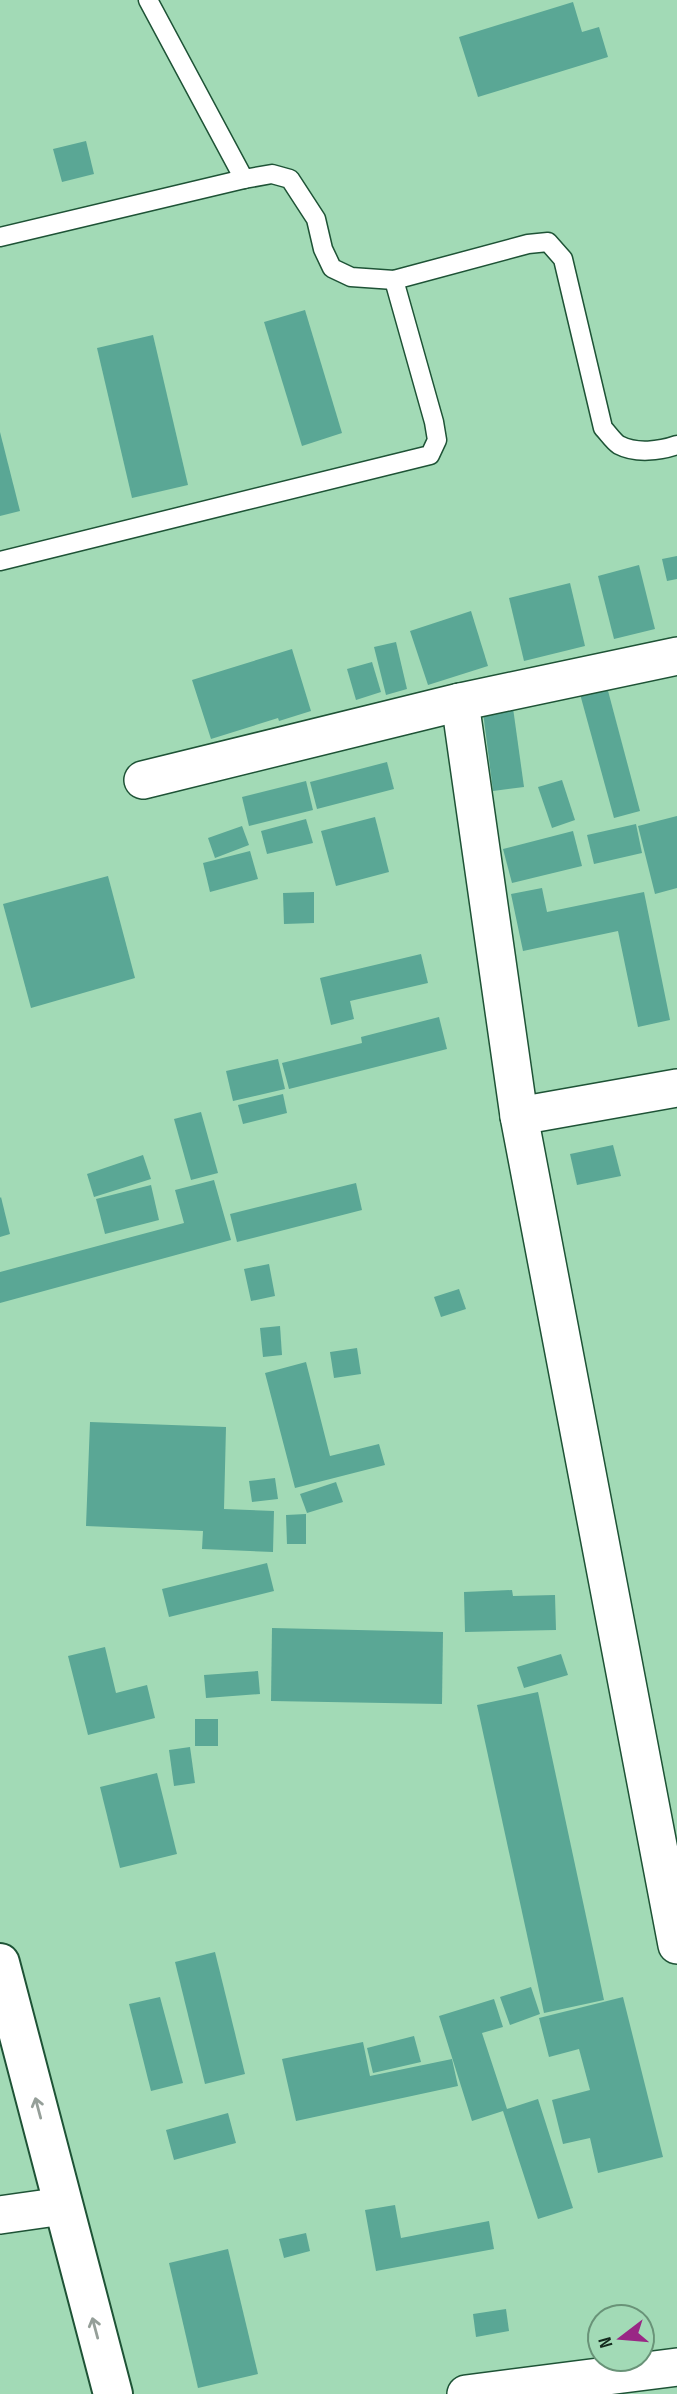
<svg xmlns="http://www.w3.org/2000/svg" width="677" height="2394" viewBox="0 0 677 2394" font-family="'Sofia Sans Condensed',sans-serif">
<rect width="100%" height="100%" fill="#a2dab6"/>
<g fill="#5aa795">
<polygon points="573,2 582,32 599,27 608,57 478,97 459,37"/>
<polygon points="86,141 94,174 62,182 53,149"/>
<polygon points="305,310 342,433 302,446 264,322"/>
<polygon points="153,335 188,485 132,498 97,348"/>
<polygon points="0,432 20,511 0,516"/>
<polygon points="677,556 677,579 667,581 662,559"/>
<polygon points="639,565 655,629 614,639 598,576"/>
<polygon points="570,583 585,646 524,661 509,598"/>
<polygon points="471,611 488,666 428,685 410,631"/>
<polygon points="396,642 407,689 386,695 374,647"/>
<polygon points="292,649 311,711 279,721 278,718 211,739 192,680"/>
<polygon points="372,662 381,692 356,700 347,669"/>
<polygon points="607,687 640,811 614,818 580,694"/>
<polygon points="513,708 524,787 493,791 483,712"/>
<polygon points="387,762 394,789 317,809 310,782"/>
<polygon points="562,780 575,820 552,828 538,787"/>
<polygon points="306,781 313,810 249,826 242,797"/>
<polygon points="677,816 677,888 655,894 638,826"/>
<polygon points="375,817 389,872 336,886 321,831"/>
<polygon points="306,819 313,843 267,854 261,831"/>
<polygon points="636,824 642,853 594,864 587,835"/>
<polygon points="242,826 249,845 215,858 208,838"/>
<polygon points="573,831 582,866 512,883 503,849"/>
<polygon points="250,851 258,879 210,892 203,863"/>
<polygon points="108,876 135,978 31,1008 3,904"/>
<polygon points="542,888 547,912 644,892 670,1020 638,1027 618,931 523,951 511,894"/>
<polygon points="314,892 314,923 284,924 283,893"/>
<polygon points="421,954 428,983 350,1001 354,1019 331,1025 320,978"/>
<polygon points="439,1017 447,1049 289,1089 282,1063 362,1043 361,1037"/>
<polygon points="278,1059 285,1089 233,1101 226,1071"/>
<polygon points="283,1094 287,1113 243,1124 238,1105"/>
<polygon points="201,1112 218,1173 191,1180 174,1119"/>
<polygon points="613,1145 621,1176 577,1185 570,1154"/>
<polygon points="143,1155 151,1179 94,1197 87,1174"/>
<polygon points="214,1180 231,1240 0,1303 0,1272 184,1223 175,1190"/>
<polygon points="356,1183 362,1210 237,1242 230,1214"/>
<polygon points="151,1185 159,1220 105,1234 96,1199"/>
<polygon points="1,1197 10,1234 0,1237 0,1198"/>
<polygon points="269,1264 275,1296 251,1301 244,1269"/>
<polygon points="459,1289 466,1309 441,1317 434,1297"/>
<polygon points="280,1326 282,1355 263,1357 260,1328"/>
<polygon points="357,1348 361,1374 334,1378 330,1352"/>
<polygon points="306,1362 330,1456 379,1444 385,1465 295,1488 265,1373"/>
<polygon points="90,1422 226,1427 224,1509 274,1511 273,1552 202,1549 203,1531 86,1526"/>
<polygon points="275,1478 278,1499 252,1502 249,1481"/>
<polygon points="336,1482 343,1502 307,1513 300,1494"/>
<polygon points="306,1514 306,1544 287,1544 286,1515"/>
<polygon points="267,1563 274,1591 169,1617 162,1589"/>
<polygon points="512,1590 513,1596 555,1595 556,1630 465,1632 464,1592"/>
<polygon points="272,1628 443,1632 442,1704 271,1701"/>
<polygon points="105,1647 116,1693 147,1685 155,1718 88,1735 68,1656"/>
<polygon points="561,1654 568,1675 524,1688 517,1667"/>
<polygon points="258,1671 260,1694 206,1698 204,1675"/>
<polygon points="538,1692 604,2000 544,2013 477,1705"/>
<rect x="195" y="1719" width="23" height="27"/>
<polygon points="190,1747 195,1783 174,1786 169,1750"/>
<polygon points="157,1773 177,1854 120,1868 100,1787"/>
<polygon points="215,1952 245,2074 205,2084 175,1962"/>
<polygon points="531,1987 540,2014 510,2025 500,1997"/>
<polygon points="160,1997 183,2083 151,2091 129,2004"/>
<polygon points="623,1997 663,2157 598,2173 590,2138 563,2144 552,2100 590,2090 579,2049 549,2057 539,2018"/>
<polygon points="494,1999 503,2027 482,2033 507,2109 538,2099 573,2208 538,2219 503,2111 472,2121 439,2016"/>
<polygon points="414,2036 421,2062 373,2073 367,2048"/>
<polygon points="363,2042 370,2076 452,2059 458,2086 296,2121 282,2059"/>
<polygon points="228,2113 236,2143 174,2160 166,2130"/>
<polygon points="395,2205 401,2238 489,2221 494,2249 376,2271 365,2210"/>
<polygon points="306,2233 310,2251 284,2258 279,2239"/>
<polygon points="228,2249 258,2374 198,2388 169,2263"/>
<polygon points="506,2309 509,2331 476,2337 473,2314"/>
</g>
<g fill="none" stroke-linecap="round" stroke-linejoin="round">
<defs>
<g id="lane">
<polyline points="148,0 244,179"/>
<path d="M0,237L244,179L272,174L290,179L316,219L323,249L332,268L351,277L394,280L528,244L548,242L563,259L603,428C608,433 613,441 619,445C636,454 660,451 677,445"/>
<polyline points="0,561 430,455 437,440 434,422 394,280"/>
</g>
<g id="street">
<polyline points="460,702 519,1116 677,1945"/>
<polyline points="143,780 460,702 677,656"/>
<polyline points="519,1116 677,1088"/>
<polyline points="0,2215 63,2206"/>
<polyline points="466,2394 677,2367"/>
</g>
<polyline id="secondary" points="0,1963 113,2394"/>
</defs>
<use href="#lane" stroke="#1e5336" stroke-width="21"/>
<use href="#street" stroke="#1e5336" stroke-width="40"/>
<use href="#secondary" stroke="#1e5336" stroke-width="42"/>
<use href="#lane" stroke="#fff" stroke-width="18"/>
<use href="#street" stroke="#fff" stroke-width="37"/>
<use href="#secondary" stroke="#fff" stroke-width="38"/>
</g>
<defs><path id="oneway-shaft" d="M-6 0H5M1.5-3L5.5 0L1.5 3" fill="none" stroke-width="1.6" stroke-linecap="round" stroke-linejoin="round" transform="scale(1.75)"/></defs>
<g stroke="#959f99">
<use href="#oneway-shaft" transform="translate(38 2108) rotate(-105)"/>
<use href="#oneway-shaft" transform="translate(95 2328) rotate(-105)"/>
</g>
<g transform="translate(621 2338) rotate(254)"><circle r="33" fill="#a2dab6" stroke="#699378" stroke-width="2"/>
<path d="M0-5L12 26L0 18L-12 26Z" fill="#992785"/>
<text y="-10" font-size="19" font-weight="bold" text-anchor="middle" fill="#13291c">N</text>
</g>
</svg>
